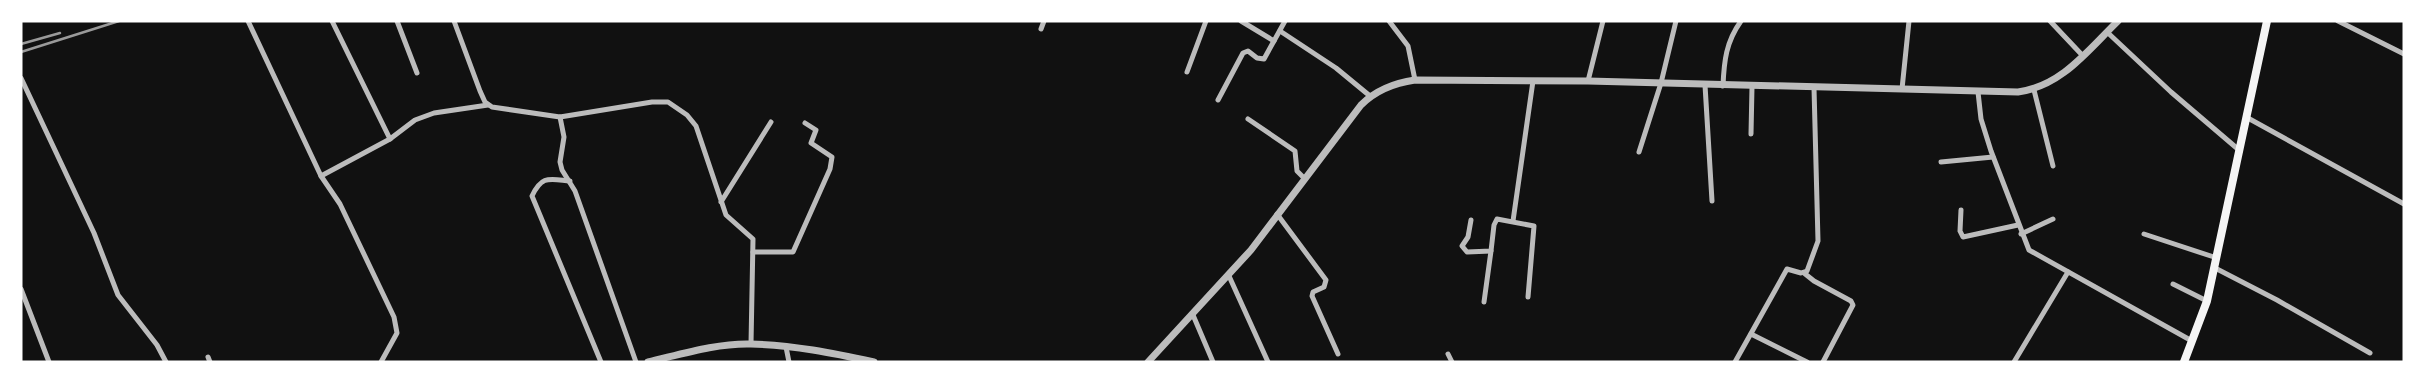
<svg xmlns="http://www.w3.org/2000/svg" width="2425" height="383" viewBox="0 0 2425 383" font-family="'Asap Condensed',sans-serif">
<rect width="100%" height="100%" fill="#111"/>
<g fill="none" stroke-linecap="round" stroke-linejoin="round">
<g stroke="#bcbcbc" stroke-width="5">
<polyline points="248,21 321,176 340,204 394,317 397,333 381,362"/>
<polyline points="332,21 390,139"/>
<polyline points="397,21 417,73"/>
<polyline points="454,21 480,91 485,102 492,107 560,117 652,102 668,102 687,115 696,126 726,215 753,239 751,344"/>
<polyline points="1241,21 1274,41"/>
<polyline points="1389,21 1408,46 1415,80"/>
<polyline points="2050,21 2083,56"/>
<polyline points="2338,21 2404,54"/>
<polyline points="1041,29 1044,21"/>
<polyline points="1280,31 1336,68 1370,96"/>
<polyline points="2107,32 2171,92 2239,150"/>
<polyline points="1187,72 1206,21"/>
<polyline points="21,78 94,233 118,295 157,345 166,362"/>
<polyline points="1588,81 1603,21"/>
<polyline points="1705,85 1712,201"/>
<path d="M1723,86C1724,61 1726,42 1741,21"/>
<polyline points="1902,89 1909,21"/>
<polyline points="2034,90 2053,166"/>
<polyline points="1978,92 1981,119 1991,151 2029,250 2192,341"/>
<polyline points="1218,100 1243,53 1248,51 1257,58 1264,59 1285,21"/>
<polyline points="560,117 564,137 560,162 562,170 575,191 636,362"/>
<polyline points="2246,117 2404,204"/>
<polyline points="1248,119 1295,151 1297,171 1305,179"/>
<polyline points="1751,134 1752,87"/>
<polyline points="1639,152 1661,83 1676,21"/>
<polyline points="1941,162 1993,157"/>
<polyline points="321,176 390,139 415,120 434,113 488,105"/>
<path d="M570,181C549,179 542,175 532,196L601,362"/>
<polyline points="721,202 771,122"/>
<polyline points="1961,210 1960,231 1963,237 2018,225"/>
<polyline points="1277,214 1326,280 1324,287 1313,292 1312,296 1338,354"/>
<polyline points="1471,220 1468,237 1462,246 1467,252 1491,251 1494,225 1497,219 1534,226 1528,297"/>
<polyline points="1513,221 1533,81"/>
<polyline points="2021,234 2053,219"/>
<polyline points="2144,234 2217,258"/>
<polyline points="753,252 793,252 830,169 832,157 811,143 816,130 805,123"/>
<polyline points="2215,268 2277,300 2370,353"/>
<polyline points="1804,273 1814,281 1851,301 1853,305 1823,362"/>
<polyline points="1229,276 1268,362"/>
<polyline points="2173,284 2207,301"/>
<polyline points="21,289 49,362"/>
<polyline points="1484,302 1491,251"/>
<polyline points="1193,315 1213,362"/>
<polyline points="1751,334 1807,362"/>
<polyline points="786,347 789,362"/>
<polyline points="1448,354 1452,362"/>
<polyline points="208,357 210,362"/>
<polyline points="1735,362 1787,269 1801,273 1807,271 1818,241 1814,88"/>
<polyline points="2014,362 2068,272"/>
</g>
<g stroke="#bcbcbc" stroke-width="7">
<path d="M648,362C682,354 717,343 751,344C793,345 833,353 874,362"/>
<path d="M1148,362L1251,250L1361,105C1376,90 1394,83 1415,80L1588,81L2018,92C2062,86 2088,50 2118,21"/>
</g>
<polyline stroke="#f5f5f5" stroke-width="8" points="2184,362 2207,301 2267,21"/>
<g stroke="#9a9a9a" stroke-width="2.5">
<polyline points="21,44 60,33"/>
<polyline points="21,52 119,21"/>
</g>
</g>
<rect width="2425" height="383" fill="none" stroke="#ffffff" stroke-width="45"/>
</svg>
